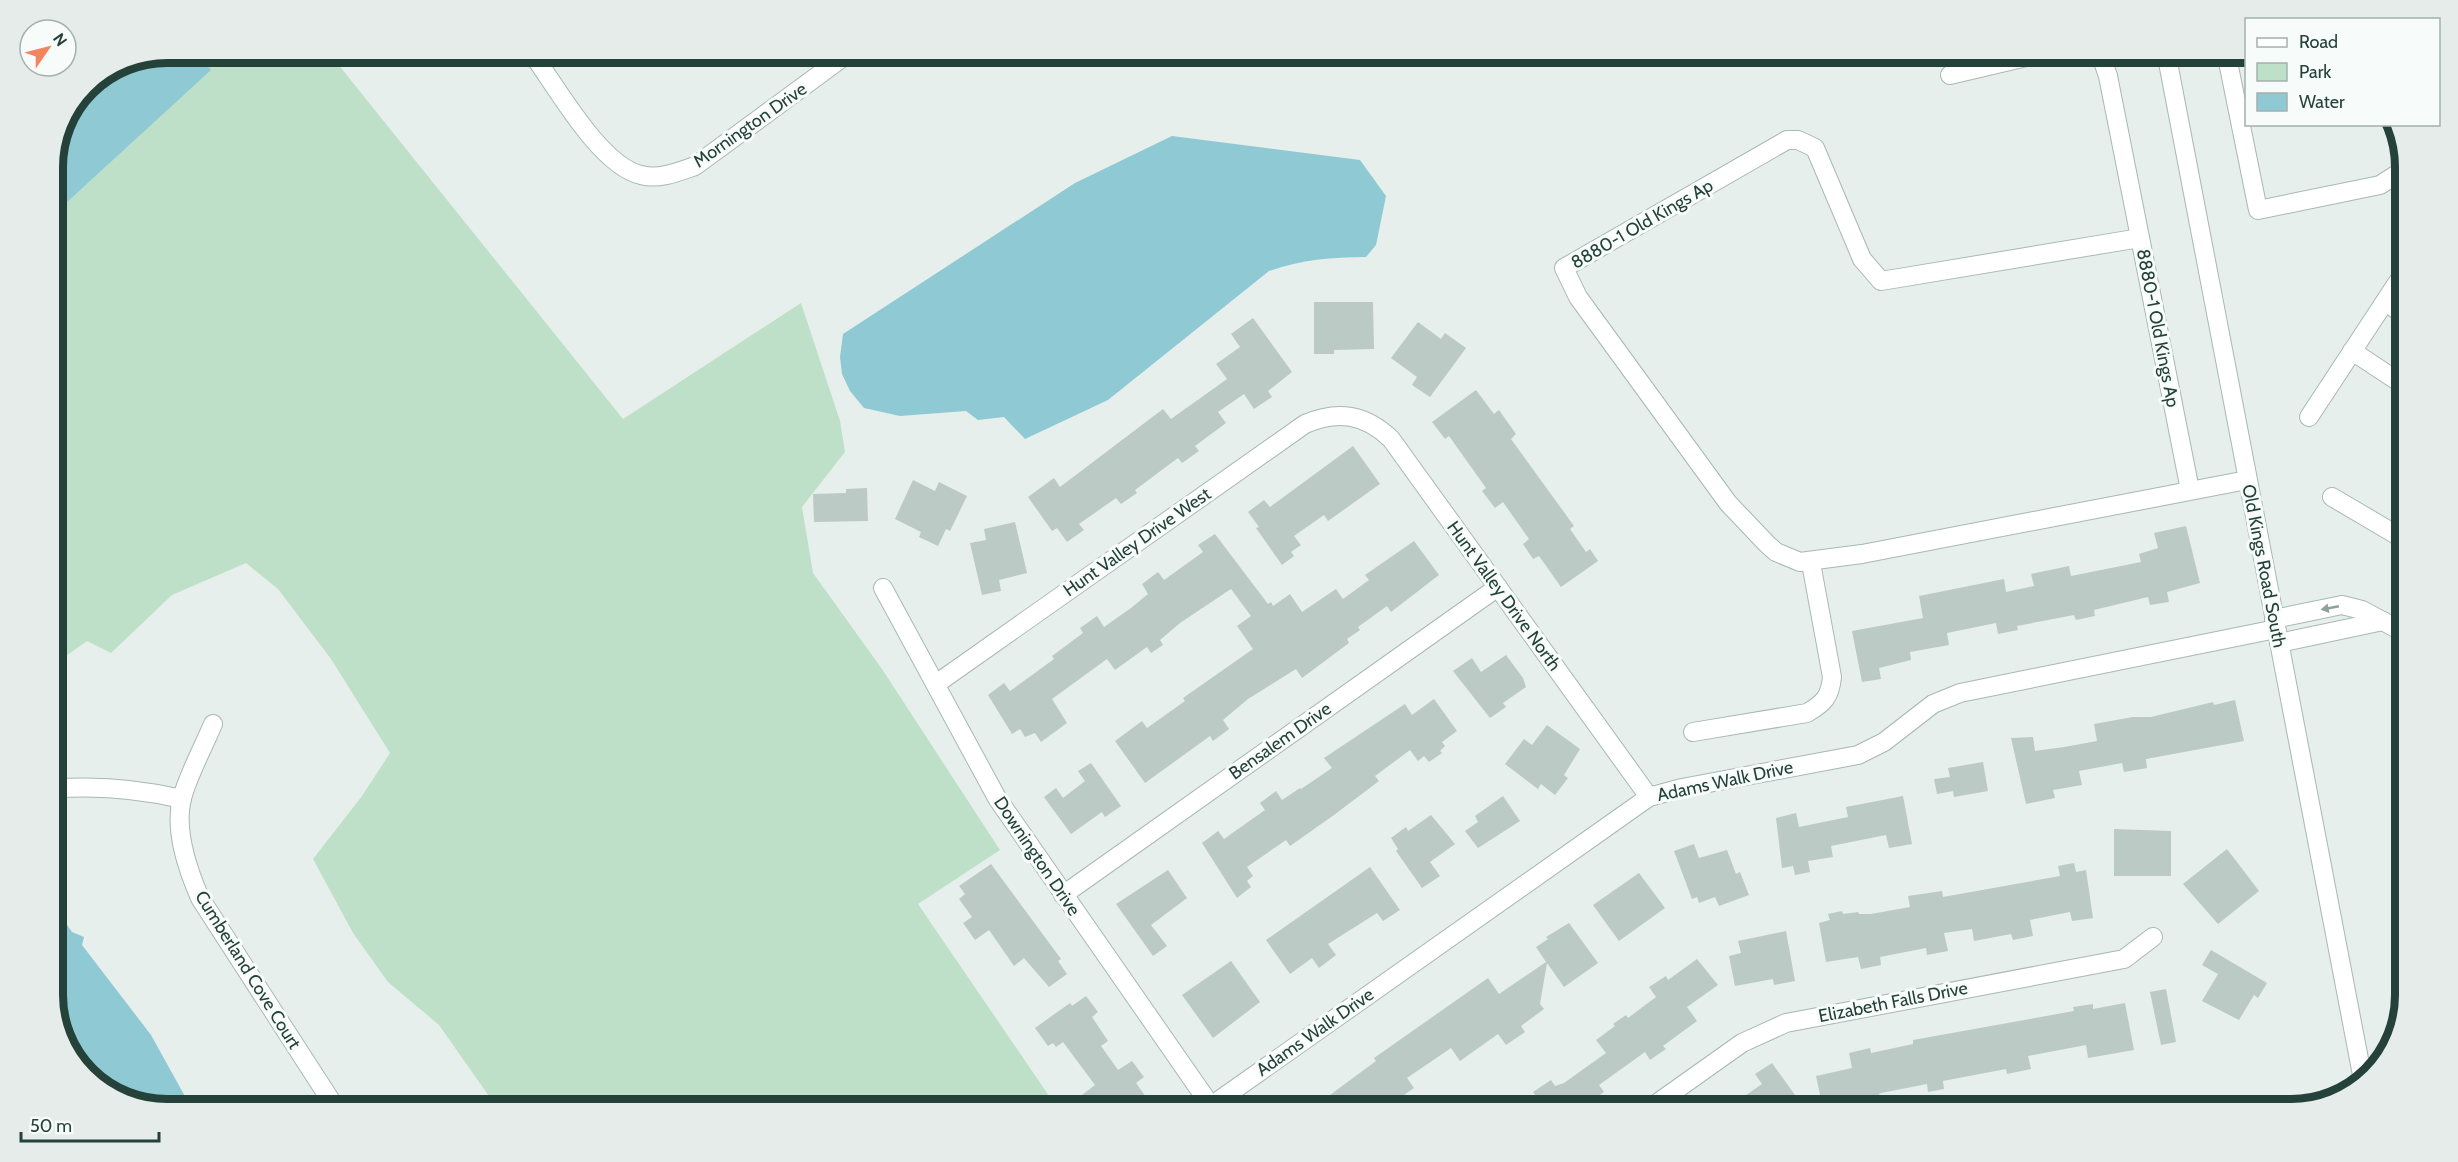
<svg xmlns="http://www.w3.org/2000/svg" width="2458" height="1162" viewBox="0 0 2458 1162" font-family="Cabin,sans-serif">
<rect width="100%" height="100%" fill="#e6efeb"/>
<polygon fill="#bfe0c8" points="196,53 329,53 623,419 801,303 840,421 845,452 802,507 813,573 882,669 1000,850 918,904 1058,1109 498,1109 439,1025 388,982 353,933 313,859 362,796 390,753 331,659 278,589 246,563 172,595 111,653 87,641 53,665 53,215 210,70"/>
<g fill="#8ec9d4">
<polygon points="167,52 196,53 211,70 53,215 53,159 86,86 123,61"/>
<path d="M1172,136L1360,160L1386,196L1376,245L1366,257C1331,257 1301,260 1269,271L1108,400L1025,439L1004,417L978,420L966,411L900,416L864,408L850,391L842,374L840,357L843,334L1075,183Z"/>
<polygon points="53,916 63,919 72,932 84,937 82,945 151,1035 192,1109 167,1109 123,1101 72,1059 53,1003"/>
</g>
<g fill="#bbcac4">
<polygon points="1314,302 1373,302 1374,349 1334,350 1334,354 1314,354"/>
<polygon points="1253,318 1292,372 1268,391 1272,397 1254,409 1244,394 1218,412 1226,423 1195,446 1199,451 1182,463 1178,458 1135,490 1137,493 1121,504 1116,498 1079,524 1084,530 1067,542 1057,528 1052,531 1028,497 1054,478 1060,487 1163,409 1171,419 1227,379 1216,364 1240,347 1231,334"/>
<polygon points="1418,322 1441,339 1445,333 1466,348 1430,397 1412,385 1417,377 1391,358"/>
<polygon points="1476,390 1494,414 1499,410 1516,434 1511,439 1574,526 1570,529 1586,552 1590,549 1598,561 1561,587 1539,556 1533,559 1523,544 1529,539 1503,502 1495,508 1482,491 1486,488 1449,436 1445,439 1432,422"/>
<polygon points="1353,446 1380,484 1328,521 1324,515 1294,536 1301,545 1291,552 1294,556 1282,565 1256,528 1259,527 1248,512 1264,500 1270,507"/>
<polygon points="913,480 935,491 939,482 967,496 950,531 946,529 938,546 919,537 921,532 895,519"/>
<polygon points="867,488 868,521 814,522 813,494 846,493 846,489"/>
<polygon points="1015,522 1027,573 999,580 1001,591 982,595 970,543 986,540 984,529"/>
<polygon points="2186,526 2200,583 2167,592 2169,602 2150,605 2148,597 2094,610 2095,616 2076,620 2074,615 2017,626 2018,630 1998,634 1996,623 1947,633 1949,645 1910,652 1911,660 1879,668 1881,679 1862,682 1852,631 1923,618 1919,596 2004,579 2006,592 2034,586 2031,574 2069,566 2071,576 2141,562 2139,554 2158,548 2154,533"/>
<polygon points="1215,534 1268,604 1271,602 1273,606 1290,594 1302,612 1336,589 1343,599 1369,580 1365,575 1414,541 1439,575 1391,612 1387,606 1358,627 1360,630 1347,639 1349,643 1302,678 1296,669 1248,699 1223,720 1229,729 1213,741 1210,736 1145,783 1115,741 1142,721 1147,728 1185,701 1183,698 1253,649 1237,626 1251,616 1231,589 1180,623 1160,640 1163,645 1151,653 1147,647 1115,670 1107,659 1052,699 1067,723 1041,742 1035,733 1025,737 1020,729 1012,734 988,695 1004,683 1010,691 1054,659 1052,656 1083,633 1080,628 1097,616 1104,627 1131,608 1148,594 1142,584 1158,572 1164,580 1203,552 1198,545"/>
<polygon points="1506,655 1523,678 1526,687 1503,703 1506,707 1490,718 1453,671 1472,658 1481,672"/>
<polygon points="1434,699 1457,731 1442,742 1445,746 1440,751 1442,753 1429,762 1424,756 1418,761 1410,750 1375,776 1379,781 1334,815 1290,846 1286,840 1247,867 1253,876 1247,881 1251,887 1237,898 1202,843 1218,831 1224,839 1265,810 1260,803 1276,791 1282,800 1300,788 1301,789 1332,768 1324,758 1405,704 1412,715"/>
<polygon points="2235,700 2244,741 2146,759 2147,768 2124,772 2122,763 2079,771 2082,785 2053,790 2055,798 2026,804 2011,738 2033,737 2035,751 2064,747 2097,741 2094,724 2133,717 2151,717 2213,702 2214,705"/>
<polygon points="1547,725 1580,749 1564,775 1568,778 1555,795 1541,784 1538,789 1505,764 1524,739 1532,745"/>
<polygon points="1983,762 1988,791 1954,797 1953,791 1937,794 1934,779 1950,777 1948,768"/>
<polygon points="1091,763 1121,806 1105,817 1102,812 1071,834 1044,797 1056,788 1063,798 1085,781 1078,771"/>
<polygon points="1503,796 1520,821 1478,848 1465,831 1478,822 1475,816"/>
<polygon points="1903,796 1912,844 1889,848 1886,835 1831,846 1833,857 1808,861 1810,872 1795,875 1793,866 1782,868 1776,818 1796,813 1799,827 1848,817 1846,807"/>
<polygon points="1431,815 1455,844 1430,862 1440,876 1422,888 1396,851 1398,849 1391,838 1406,827 1408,831"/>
<polygon points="2114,829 2171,831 2171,876 2114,876"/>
<polygon points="1694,844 1699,858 1727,850 1736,874 1740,872 1749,895 1719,906 1715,897 1699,903 1697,897 1692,899 1674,851"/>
<polygon points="2227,849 2259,891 2218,924 2183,884"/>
<polygon points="2074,863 2076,872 2086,870 2093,918 2072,921 2070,912 2030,920 2033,936 2013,940 2011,934 1974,941 1972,929 1944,933 1948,951 1927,955 1926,948 1880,957 1881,965 1861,969 1858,957 1826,962 1819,923 1830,920 1828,914 1842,911 1843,914 1858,912 1859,914 1871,914 1910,907 1908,896 1942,891 1943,897 2060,876 2058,866"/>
<polygon points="991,864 1061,959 1058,961 1067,974 1049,987 1024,958 1014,966 989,930 975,940 963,923 972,917 959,899 965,894 959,886"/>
<polygon points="1370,867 1400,910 1383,921 1377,913 1328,944 1336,955 1319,968 1312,958 1290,974 1266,940"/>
<polygon points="1168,870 1187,898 1151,925 1167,946 1153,956 1116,904"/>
<polygon points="1639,873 1665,908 1619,941 1593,905"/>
<polygon points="1569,923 1598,963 1564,987 1547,963 1540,1004 1544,1009 1521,1026 1525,1032 1506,1045 1498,1034 1460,1061 1451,1048 1407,1078 1414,1088 1404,1095 1407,1098 1391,1109 1311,1109 1376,1061 1374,1058 1488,978 1499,994 1546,962 1536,947 1548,939 1546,937"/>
<polygon points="1786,931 1795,981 1774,985 1773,979 1735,986 1729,956 1741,953 1738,941"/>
<polygon points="2211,950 2267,983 2258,998 2254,995 2239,1020 2202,1001 2218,974 2202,965"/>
<polygon points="1697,959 1718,985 1687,1007 1697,1021 1663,1046 1666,1049 1650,1060 1645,1052 1599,1085 1604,1092 1588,1103 1592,1109 1545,1109 1533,1092 1551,1080 1555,1086 1564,1083 1606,1053 1596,1040 1615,1026 1613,1024 1626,1015 1628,1018 1656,997 1649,987 1666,976 1668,980"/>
<polygon points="1231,961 1260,1002 1213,1038 1182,995"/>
<polygon points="2166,989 2176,1042 2161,1045 2150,992"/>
<polygon points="1086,996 1098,1012 1092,1017 1108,1041 1101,1046 1118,1070 1132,1061 1144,1077 1136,1083 1151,1104 1143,1109 1092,1110 1082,1095 1095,1085 1063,1042 1056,1047 1053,1043 1048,1046 1035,1028 1070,1003 1072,1006"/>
<polygon points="2125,1003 2134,1050 2088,1058 2086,1045 2028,1056 2031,1069 2007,1074 2006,1069 1943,1081 1944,1089 1928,1092 1927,1084 1881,1093 1879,1094 1882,1109 1852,1109 1851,1106 1823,1109 1816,1076 1852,1068 1849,1053 1870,1048 1871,1053 1913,1044 1913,1040 2074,1011 2073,1007 2093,1004 2093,1009"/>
<polygon points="1772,1063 1805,1109 1726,1109 1762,1084 1755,1074"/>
</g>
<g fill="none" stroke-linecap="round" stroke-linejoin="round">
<defs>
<g id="minor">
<path d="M531,52C556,86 600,166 641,175C659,180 678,172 695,166L850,52"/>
<polyline points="2096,52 2101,56 2108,76 2190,490"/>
<polyline points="2166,52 2363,1080"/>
<polyline points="2226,52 2258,210 2380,185 2405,169"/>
<polyline points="1950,75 2048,52"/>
<polyline points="2140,238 1881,281 1862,259 1815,148 1798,140 1787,140 1564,268 1578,297 1728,503 1767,544 1776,552 1800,562 1862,554 2247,480"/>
<polyline points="2385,302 2405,315"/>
<polyline points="2352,351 2405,386"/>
<polyline points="2309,417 2405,271"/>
<polyline points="2332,497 2405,540"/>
<polyline points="883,588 997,798 1213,1109"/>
<polyline points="2274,619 2342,605 2362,610 2405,633"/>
<polyline points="2279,643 2383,621"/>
<path d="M936,684L1305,424C1338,410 1365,414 1391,439L1649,797"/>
<path d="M213,724C203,748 189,773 182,798C174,830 187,868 200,898L335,1107"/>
<path d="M1693,732L1807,713C1824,703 1830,697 1832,677L1811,563"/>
<path d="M53,789C98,785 138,789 182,799"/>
<polyline points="1063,895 1498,587"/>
<polyline points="1211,1106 1649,797 1682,788 1858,755 1884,742 1933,704 1960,693 2276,629"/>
<polyline points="1649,1109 1742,1043 1786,1023 2124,959 2153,937"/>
</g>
</defs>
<use href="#minor" stroke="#a8b8b2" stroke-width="20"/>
<use href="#minor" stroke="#fff" stroke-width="18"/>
</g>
<defs><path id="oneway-solid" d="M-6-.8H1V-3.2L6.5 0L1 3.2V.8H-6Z" transform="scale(1.5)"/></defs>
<use fill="#92a09c" href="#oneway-solid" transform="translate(2330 608) rotate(169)"/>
<g text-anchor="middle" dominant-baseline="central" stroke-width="6" stroke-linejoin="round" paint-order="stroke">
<g font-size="18" fill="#24423a" stroke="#f7fbf9">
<text transform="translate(750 125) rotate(-35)">Mornington Drive</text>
<text transform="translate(1642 224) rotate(-30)">8880-1 Old Kings Ap</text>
<text transform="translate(2158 328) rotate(79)">8880-1 Old Kings Ap</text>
<text transform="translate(1137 542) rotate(-35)">Hunt Valley Drive West</text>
<text transform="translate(2264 566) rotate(79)">Old Kings Road South</text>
<text transform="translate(1504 596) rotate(54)">Hunt Valley Drive North</text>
<text transform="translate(1280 741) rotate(-35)">Bensalem Drive</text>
<text transform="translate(1725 781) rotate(-12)">Adams Walk Drive</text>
<text transform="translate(1037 856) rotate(56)">Downington Drive</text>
<text transform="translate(248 970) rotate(58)">Cumberland Cove Court</text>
<text transform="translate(1893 1002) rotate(-11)">Elizabeth Falls Drive</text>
<text transform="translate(1315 1032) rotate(-35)">Adams Walk Drive</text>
</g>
</g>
<path d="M0 0H2458V1162H0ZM167 63H2291A104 104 0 0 1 2395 167V995A104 104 0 0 1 2291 1099H167A104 104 0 0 1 63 995V167A104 104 0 0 1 167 63Z" fill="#e6ecea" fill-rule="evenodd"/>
<path fill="none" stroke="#24423a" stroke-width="8" d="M167 63H2291A104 104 0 0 1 2395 167V995A104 104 0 0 1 2291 1099H167A104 104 0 0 1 63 995V167A104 104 0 0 1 167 63Z"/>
<rect x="2245" y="18" width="195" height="108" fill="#f7fbf9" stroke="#a3b1ad" stroke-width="1.5"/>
<rect x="2257" y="38" width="30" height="9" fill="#ffffff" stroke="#a3b1ad" stroke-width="1.5"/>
<text x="2299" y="48" font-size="18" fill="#24423a">Road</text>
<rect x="2257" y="63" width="30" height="18" fill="#bfe0c8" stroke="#a3b1ad" stroke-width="1.5"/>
<text x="2299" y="78" font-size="18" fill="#24423a">Park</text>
<rect x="2257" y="93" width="30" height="18" fill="#8ec9d4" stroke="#a3b1ad" stroke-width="1.5"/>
<text x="2299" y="108" font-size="18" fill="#24423a">Water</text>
<g transform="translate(48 48) rotate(55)"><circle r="28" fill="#f7fbf9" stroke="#a3b1ad" stroke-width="1.5"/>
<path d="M0-4.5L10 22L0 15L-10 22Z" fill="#f4845f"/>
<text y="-9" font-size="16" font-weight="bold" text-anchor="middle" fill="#24423a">N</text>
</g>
<path d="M21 1132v9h138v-9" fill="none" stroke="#24423a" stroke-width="3"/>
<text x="30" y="1132" font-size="18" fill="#24423a" stroke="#f7fbf9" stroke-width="4.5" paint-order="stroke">50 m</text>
</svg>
